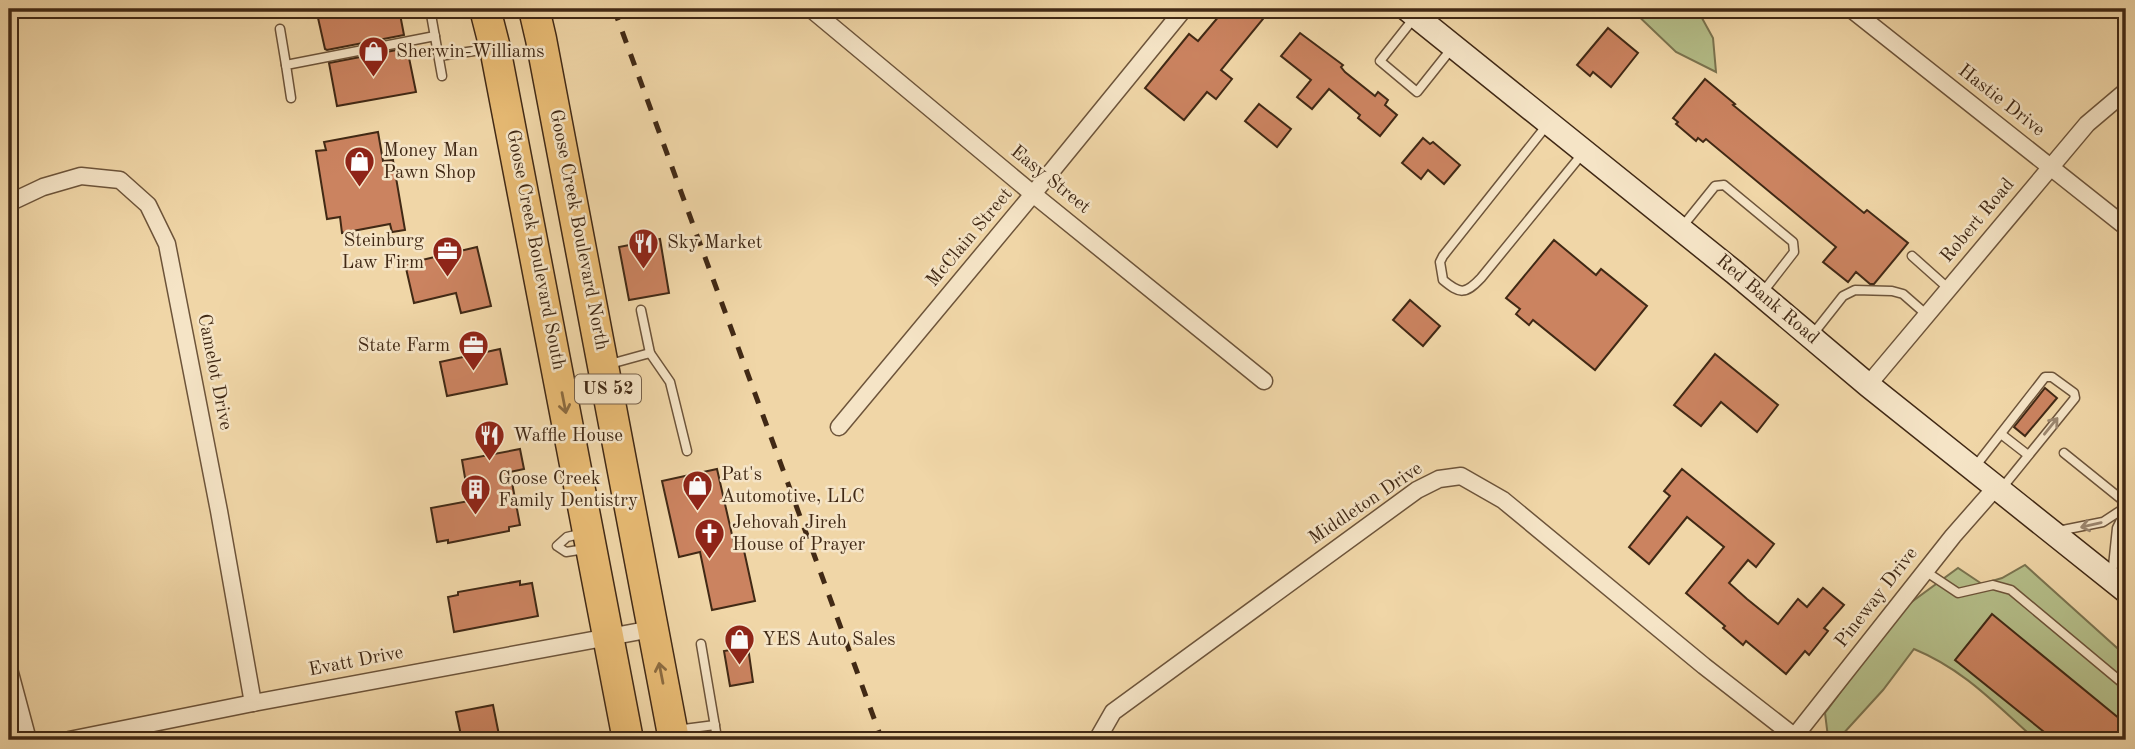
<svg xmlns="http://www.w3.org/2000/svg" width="2135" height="749" viewBox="0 0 2135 749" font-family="'Old Standard TT',serif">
<rect width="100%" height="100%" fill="#f0d6a7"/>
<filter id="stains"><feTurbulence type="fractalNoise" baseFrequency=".00286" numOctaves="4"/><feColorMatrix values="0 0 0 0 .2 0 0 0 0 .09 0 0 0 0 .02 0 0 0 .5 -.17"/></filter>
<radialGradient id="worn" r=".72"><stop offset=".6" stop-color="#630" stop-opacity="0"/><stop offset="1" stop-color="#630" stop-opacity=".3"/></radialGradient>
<g fill="#b5bf8a" stroke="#7b7450" stroke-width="2">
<polygon points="1631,9 1697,9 1713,38 1716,72 1676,52"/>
<path d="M2025,565L2126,656V740H2036C1996,705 1965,670 1914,649L1883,690L1842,735L1828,737L1825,713L1902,609L1958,568L1982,584L2002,578Z"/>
</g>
<g fill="#cb8360" stroke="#412915" stroke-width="2">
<polygon points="316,9 399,9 404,35 327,50 325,49"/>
<polygon points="1225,9 1250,9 1263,19 1221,70 1232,79 1216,99 1207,92 1184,120 1145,88 1189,34 1198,41"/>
<polygon points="1608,28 1638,53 1611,87 1593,72 1590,76 1577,65"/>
<polygon points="1300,33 1343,65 1341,67 1345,72 1375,96 1378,92 1388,100 1385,105 1397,115 1380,136 1358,118 1360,115 1329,89 1312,109 1297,97 1311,80 1281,56"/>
<polygon points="407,48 416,92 337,106 329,63"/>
<polygon points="1705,79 1735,104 1733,105 1864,213 1867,210 1908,243 1874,284 1870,284 1856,272 1848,282 1823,262 1836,247 1706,139 1703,142 1698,138 1696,141 1676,124 1678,122 1673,118"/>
<polygon points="1259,104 1291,129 1277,147 1245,121"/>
<polygon points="378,132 383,161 393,160 405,230 392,232 390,224 342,233 340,217 327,219 316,151 326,150 324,142"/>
<polygon points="1423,138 1430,144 1433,142 1460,165 1444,184 1428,170 1421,179 1402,163"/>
<polygon points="660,239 669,293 629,300 619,247"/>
<polygon points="1554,240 1596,275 1601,269 1647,306 1595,370 1533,320 1529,325 1516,314 1520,309 1506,298"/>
<polygon points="477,247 491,306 461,313 456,293 414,303 405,264"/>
<polygon points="1410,300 1440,326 1423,346 1393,320"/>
<polygon points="500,349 507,384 447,396 440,362"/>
<polygon points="1715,354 1778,405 1757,432 1721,402 1701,426 1674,405"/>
<polygon points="2045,388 2057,398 2025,436 2014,427"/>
<polygon points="520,449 524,469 510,472 520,525 509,527 509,531 448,543 448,540 437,542 431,508 469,501 462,460"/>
<polygon points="717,469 735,548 743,546 755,601 712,610 700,552 679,557 662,481"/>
<polygon points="1682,469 1774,544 1756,567 1748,560 1729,583 1747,599 1778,624 1798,599 1807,607 1823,588 1844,605 1824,628 1828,631 1809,655 1805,651 1786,674 1746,641 1743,645 1723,628 1725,626 1686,593 1724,547 1687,517 1649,564 1629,547 1670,496 1664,491"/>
<polygon points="520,581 520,585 532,583 538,616 454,632 448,597 458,595 458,592"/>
<polygon points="1992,614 2126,724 2126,740 2054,740 1955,660"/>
<polygon points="748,647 753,682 730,686 724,651"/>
<polygon points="493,705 500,740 462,740 456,712"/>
</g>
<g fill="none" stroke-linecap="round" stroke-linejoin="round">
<defs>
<g id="lane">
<polyline points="430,9 442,76"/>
<polyline points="1414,18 1380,61 1417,92 1452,48"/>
<polyline points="280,29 286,65"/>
<polyline points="439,56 488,49"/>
<polyline points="291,98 286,65 435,36"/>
<path d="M1547,125L1443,256L1440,262L1443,280C1460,294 1465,295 1481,278L1583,153"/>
<polyline points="1682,227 1715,186 1724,185 1793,242 1794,252 1763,292"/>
<polyline points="1912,256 1949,289"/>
<polyline points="641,310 650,353"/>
<polyline points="1813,334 1843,296 1855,290 1892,291 1903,294 1927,315"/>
<polyline points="610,364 650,353 670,382 687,451"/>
<polyline points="2001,434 2028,455"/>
<polyline points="2064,453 2126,503"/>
<polyline points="1974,468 2045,377 2052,377 2074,393 2075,398 2002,488"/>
<polyline points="2058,531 2103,522 2126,507"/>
<polyline points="584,533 567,537 557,546 566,552 585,549"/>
<polyline points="1925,571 1958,593 1993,585 2011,590 2126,686"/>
<polyline points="2112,576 2117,528 2126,510"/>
<polyline points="701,644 717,738 738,740"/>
<polyline points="676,730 715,725"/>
</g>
<g id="street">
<polyline points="811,9 1033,194 1264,381"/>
<polyline points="1851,9 2126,227"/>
<polyline points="9,203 43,187 81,176 120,180 148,205 167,244 219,511 253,703"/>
<polyline points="1868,385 2087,124 2126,91"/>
<polyline points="839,427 1033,194 1184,9"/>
<polyline points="9,669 28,740"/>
<polyline points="1795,736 1953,536 1996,487"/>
<polyline points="69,740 253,703 652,629"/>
<polyline points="1097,740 1113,712 1417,490 1439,479 1461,476 1503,500 1704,666 1799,740"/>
</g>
<polyline id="secondary" points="1407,9 1734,272 1868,385 2126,591"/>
<g id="highway">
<polyline points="485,9 495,48 628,740"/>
<polyline points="534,9 541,39 674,740"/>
</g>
</defs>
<use href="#lane" stroke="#6d543a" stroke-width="11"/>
<use href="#street" stroke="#6d543a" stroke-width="19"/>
<use href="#secondary" stroke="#412915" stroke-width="26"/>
<use href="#highway" stroke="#412915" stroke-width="33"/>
<use href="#lane" stroke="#f5e4c6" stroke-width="8"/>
<use href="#street" stroke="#f5e4c6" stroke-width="16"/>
<use href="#secondary" stroke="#f5e4c6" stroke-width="23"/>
<use href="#highway" stroke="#e8bb74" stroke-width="30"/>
<polyline stroke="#412915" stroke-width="5" stroke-dasharray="12 12" stroke-linecap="butt" points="614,9 882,740"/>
</g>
<defs><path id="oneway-shaft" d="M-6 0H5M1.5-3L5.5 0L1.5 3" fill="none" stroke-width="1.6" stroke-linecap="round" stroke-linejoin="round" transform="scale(1.75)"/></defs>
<g stroke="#8c6b40">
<use href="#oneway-shaft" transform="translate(564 403) rotate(79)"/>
<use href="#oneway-shaft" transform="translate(661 673) rotate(-101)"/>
</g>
<g stroke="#9b866e">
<use href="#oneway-shaft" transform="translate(2051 426) rotate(-51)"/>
<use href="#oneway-shaft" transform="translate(2091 525) rotate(167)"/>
</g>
<defs>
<symbol id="shop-pin" viewBox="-11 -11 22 30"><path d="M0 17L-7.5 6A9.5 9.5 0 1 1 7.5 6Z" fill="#8f2418" stroke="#f5e4c6"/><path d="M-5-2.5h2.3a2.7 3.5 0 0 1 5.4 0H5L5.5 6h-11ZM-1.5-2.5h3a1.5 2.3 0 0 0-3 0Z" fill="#fff"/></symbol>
<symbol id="restaurant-pin" viewBox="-11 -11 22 30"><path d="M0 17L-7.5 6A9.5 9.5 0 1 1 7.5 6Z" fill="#8f2418" stroke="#f5e4c6"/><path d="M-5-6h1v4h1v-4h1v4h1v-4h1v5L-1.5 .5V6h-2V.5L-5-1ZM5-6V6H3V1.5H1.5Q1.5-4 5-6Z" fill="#fff"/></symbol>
<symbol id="office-pin" viewBox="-11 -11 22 30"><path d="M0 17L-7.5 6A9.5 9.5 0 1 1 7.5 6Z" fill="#8f2418" stroke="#f5e4c6"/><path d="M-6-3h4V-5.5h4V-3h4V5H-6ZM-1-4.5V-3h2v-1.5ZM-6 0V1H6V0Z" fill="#fff"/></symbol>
<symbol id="building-pin" viewBox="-11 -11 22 30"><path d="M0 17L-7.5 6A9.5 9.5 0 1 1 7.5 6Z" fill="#8f2418" stroke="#f5e4c6"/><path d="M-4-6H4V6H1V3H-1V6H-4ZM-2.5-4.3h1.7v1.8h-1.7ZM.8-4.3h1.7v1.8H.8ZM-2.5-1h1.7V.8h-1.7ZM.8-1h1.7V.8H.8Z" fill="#fff"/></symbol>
<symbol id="church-pin" viewBox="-11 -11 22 30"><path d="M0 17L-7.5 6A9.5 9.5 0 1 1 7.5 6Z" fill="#8f2418" stroke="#f5e4c6"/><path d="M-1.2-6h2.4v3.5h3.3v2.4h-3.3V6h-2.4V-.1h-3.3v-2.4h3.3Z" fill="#fff"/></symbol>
</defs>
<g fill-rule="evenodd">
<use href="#shop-pin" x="356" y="34" width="35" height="47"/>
<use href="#shop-pin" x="342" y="144" width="35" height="47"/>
<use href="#restaurant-pin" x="626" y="226" width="35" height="47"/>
<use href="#office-pin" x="430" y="234" width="35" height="47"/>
<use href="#office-pin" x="456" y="328" width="35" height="47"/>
<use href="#restaurant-pin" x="472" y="418" width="35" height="47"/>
<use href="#shop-pin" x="680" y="468" width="35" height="47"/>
<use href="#building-pin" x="458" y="472" width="35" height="47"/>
<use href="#church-pin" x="692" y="516" width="35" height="47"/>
<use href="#shop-pin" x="722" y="622" width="35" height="47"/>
</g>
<g text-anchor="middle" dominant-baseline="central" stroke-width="5" stroke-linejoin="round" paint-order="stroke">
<rect fill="#f5e4c6" stroke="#77614a" stroke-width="2" x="575" y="374.5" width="66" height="29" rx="5"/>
<g font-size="18" font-weight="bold" fill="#412915">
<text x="608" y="389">US 52</text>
</g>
<g font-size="19" fill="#412915" stroke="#f5e4c6" text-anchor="start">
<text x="396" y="52">Sherwin-Williams</text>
<text x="383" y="151">Money Man<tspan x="383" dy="22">Pawn Shop</tspan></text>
<text x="424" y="241" text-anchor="end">Steinburg<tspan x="424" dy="22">Law Firm</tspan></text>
<text x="667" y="243">Sky Market</text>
<text x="450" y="346" text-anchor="end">State Farm</text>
<text x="513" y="436">Waffle House</text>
<text x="721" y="475">Pat's<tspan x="721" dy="22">Automotive, LLC</tspan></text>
<text x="498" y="479">Goose Creek<tspan x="498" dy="22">Family Dentistry</tspan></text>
<text x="732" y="523">Jehovah Jireh<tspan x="732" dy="22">House of Prayer</tspan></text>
<text x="762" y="640">YES Auto Sales</text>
</g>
<g font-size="19" fill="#412915" stroke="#f5e4c6">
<text transform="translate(2001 101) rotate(38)">Hastie Drive</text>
<text transform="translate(1050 180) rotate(39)">Easy Street</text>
<text transform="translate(1978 221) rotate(-50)">Robert Road</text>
<text transform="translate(578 230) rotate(79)">Goose Creek Boulevard North</text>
<text transform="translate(970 238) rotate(-50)">McClain Street</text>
<text transform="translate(535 250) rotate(79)">Goose Creek Boulevard South</text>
<text transform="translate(1767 300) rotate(40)">Red Bank Road</text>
<text transform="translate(214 372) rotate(79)">Camelot Drive</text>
<text transform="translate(1366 504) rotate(-34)">Middleton Drive</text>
<text transform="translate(1877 598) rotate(-52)">Pineway Drive</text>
<text transform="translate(356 662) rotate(-11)">Evatt Drive</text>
</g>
</g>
<rect width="2135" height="749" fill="none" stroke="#f0d6a7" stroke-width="35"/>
<rect x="10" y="10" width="2114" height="728" fill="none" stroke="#412915" stroke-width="3.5"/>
<rect x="18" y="18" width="2100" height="714" fill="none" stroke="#412915" stroke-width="2"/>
<rect width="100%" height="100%" filter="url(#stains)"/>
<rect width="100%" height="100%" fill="url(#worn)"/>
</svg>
